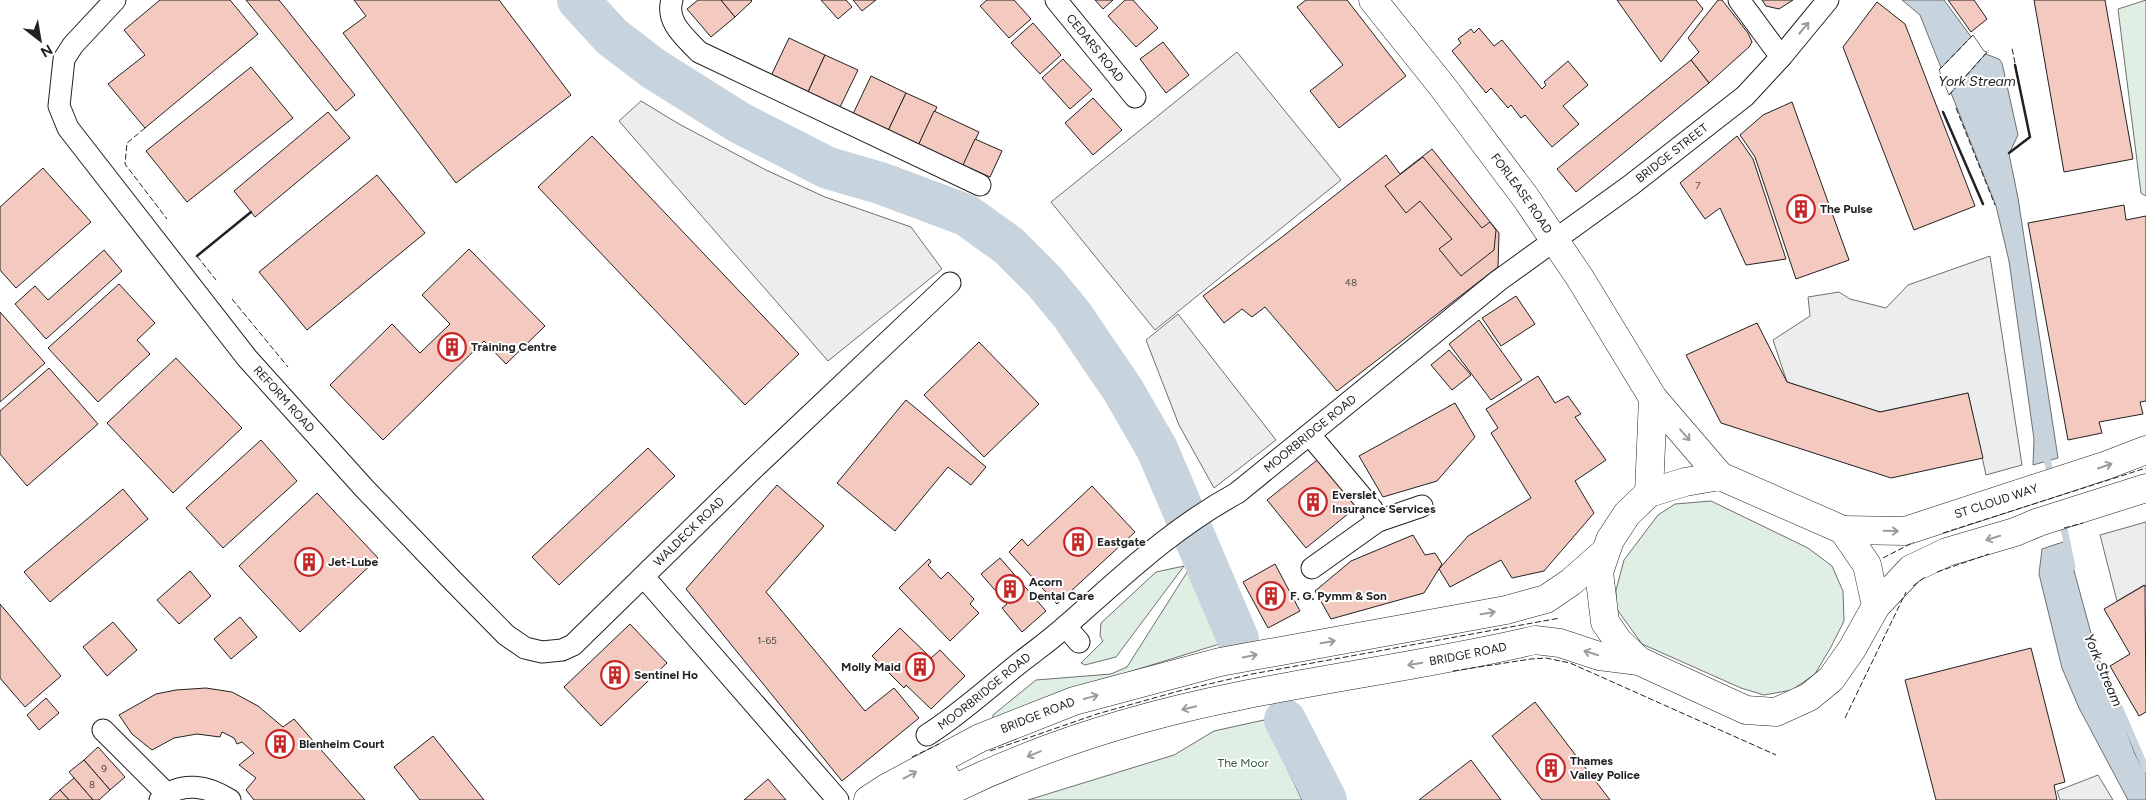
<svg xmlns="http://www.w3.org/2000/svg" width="2146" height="800" viewBox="0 0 2146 800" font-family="Figtree,sans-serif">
<rect width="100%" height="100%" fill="#fff"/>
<g fill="#e0efe3" stroke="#6f6f6f">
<polygon points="2146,0 2146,196 2141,193 2118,9"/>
<polygon points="1711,501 1808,548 1832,566 1843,591 1844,621 1831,647 1815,674 1792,690 1764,695 1741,688 1642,644 1616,608 1616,590 1624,560 1658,515 1675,504"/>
<polygon points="1202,557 1239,638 1129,672 993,719 993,715 1036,680 1111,674 1127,667 1191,566"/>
<polygon points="1184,566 1116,657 1085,665 1081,663 1103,641 1100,636 1101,623 1156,572"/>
<polygon points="1264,720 1302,800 1028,800 1174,755 1214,731"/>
</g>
<g fill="#ededed" stroke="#6f6f6f">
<polygon points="1237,52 1341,180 1155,330 1051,202"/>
<polygon points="641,101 679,124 766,170 825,197 911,227 942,269 828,361 619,121"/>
<polygon points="1990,256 2022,465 1986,475 1968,393 1880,412 1787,382 1773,340 1810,316 1808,297 1839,292 1850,299 1886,308 1908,285"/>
<polygon points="1178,314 1276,440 1214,488 1179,425 1146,340"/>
<polygon points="2146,522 2146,587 2144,585 2117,601 2100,535"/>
<polygon points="2098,775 2113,800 2060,800 2057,791"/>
</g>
<g fill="#c7d3dd" stroke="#6f6f6f">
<polygon points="1902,0 1944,0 1983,53 1999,59 2002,63 2018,135 2009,154 2018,198 2058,458 2033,465 2034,439 2009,261 1996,206 1920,15"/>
<polygon points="2066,541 2095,648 2135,754 2146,774 2146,800 2128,800 2079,708 2062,668 2039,574 2042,549"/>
</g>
<polygon fill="#fff" stroke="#6f6f6f" points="1973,35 1984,51 1987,52 1949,95 1939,70"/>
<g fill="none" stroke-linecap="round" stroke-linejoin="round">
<g stroke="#c7d3dd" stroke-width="7">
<polyline points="2046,454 2051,477"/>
<polyline points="2062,519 2072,567"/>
<polyline points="2112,691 2146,769"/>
</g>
<g stroke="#c7d3dd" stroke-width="42">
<polyline points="578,0 612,37 654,69 740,123 828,168 880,183 966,215 1009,246 1044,281 1072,315 1123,390 1157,449 1238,639"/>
<polyline points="1285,720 1326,800"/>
</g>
</g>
<g fill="#f3c9c0" stroke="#222">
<polygon points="160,0 230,0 258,34 145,128 108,84 145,55 124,30"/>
<polygon points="246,0 279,0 355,95 336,111"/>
<polygon points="354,0 499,0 571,95 456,183 343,33 366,16"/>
<polygon points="698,0 721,0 735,17 711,37 687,9"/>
<polygon points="721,0 751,0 752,1 735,17"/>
<polygon points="821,0 846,0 852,7 838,19"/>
<polygon points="853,0 876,0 862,11"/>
<polygon points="987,0 1014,0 1031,19 1009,38 980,6"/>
<polygon points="1095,0 1113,0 1103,9"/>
<polygon points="1125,0 1133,0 1158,28 1136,47 1108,16"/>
<polygon points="1306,0 1347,0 1406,76 1339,128 1310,91 1343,65 1297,7"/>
<polygon points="1617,0 1696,0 1703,9 1661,62"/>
<polygon points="1718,0 1722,0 1748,33 1752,42 1749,47 1709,83 1691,60 1699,52 1688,38"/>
<polygon points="1762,0 1793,0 1779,9 1766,6"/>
<polygon points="1948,0 1974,0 1987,19 1971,32"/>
<polygon points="2034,0 2105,0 2133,159 2064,172"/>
<polygon points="1877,2 1905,24 1975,206 1914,230 1843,47"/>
<polygon points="1033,23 1061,55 1040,74 1011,43"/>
<polygon points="1479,28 1494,46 1502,40 1542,89 1546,85 1544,82 1568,61 1588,85 1563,106 1579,124 1552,147 1525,115 1521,118 1511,105 1508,108 1491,88 1486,93 1452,51 1461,43 1458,39 1471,29 1474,33"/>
<polygon points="789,38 825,55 808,92 771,76"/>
<polygon points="1163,42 1189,75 1166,93 1140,59"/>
<polygon points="825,55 858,70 840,107 808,92"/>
<polygon points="1063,59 1092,90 1070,109 1042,78"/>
<polygon points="1691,60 1709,83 1576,192 1557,169"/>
<polygon points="251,67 293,118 187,202 146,151"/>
<polygon points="871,76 906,93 887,133 852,116"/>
<polygon points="906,93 937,107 917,148 887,133"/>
<polygon points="1093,98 1122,130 1093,155 1065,123"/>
<polygon points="1792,102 1849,260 1796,279 1755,157 1740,135 1763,115"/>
<polygon points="934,111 979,132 962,168 917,148"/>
<polygon points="328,112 350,138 255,217 234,191"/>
<polygon points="592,136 799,354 745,405 538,187"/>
<polygon points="1737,136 1753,159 1786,259 1746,265 1720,208 1705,219 1680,183"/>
<polygon points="975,139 1002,151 990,177 963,165"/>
<polygon points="1432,149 1499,233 1498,267 1337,391 1265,307 1252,317 1242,309 1224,323 1203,296 1282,237 1386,155 1400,174"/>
<polygon points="1423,157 1482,228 1490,222 1496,230 1494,250 1461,276 1439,249 1452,239 1420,201 1406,213 1385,186"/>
<polygon points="43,168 91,222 16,288 0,270 0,207"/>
<polygon points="377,175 425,233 307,330 259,272"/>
<polygon points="2124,205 2126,220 2146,216 2146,401 2140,402 2143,414 2099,422 2102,433 2068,440 2028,223"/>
<polygon points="469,249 545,326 506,364 484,341 383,440 330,385 392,324 420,353 450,324 422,295"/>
<polygon points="104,250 122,271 46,339 15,304 35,286 48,300"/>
<polygon points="119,284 155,323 137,340 150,354 98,402 48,348"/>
<polygon points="1516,296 1535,324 1501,346 1482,318"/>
<polygon points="0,312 45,363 0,402"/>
<polygon points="1479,320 1522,380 1491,400 1449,344"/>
<polygon points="1757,323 1787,382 1880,412 1968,393 1983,458 1891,478 1721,423 1686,355"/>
<polygon points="979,342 1039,404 984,457 924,395"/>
<polygon points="1449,350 1471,375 1452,390 1431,365"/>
<polygon points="176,358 242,428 173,493 107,423"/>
<polygon points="49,368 98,424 27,486 0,454 0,411"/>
<polygon points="1538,376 1555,403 1568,396 1581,414 1575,417 1606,460 1575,481 1594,513 1544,571 1512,578 1501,560 1450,587 1439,569 1468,536 1531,498 1491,433 1498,428 1486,409"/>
<polygon points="906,400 986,467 971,485 948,467 895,531 837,483"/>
<polygon points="1455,403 1475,437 1437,481 1383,497 1359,456"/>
<polygon points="261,440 297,481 223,548 186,508"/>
<polygon points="648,448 675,476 559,585 532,557"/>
<polygon points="1321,457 1359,505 1306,548 1267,500"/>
<polygon points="777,485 824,526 766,592 865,711 894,688 919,718 842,781 686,589"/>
<polygon points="1092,486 1135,532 1057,604 1009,552 1022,539 1028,546"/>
<polygon points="123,489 148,519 50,602 24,572"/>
<polygon points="317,493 378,558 300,632 239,566"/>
<polygon points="1413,535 1425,555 1435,553 1442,564 1424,593 1331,619 1315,591 1351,561"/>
<polygon points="1000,558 1046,611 1022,632 1002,608 1007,604 981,574"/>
<polygon points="929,559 931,562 928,565 941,579 948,572 974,599 970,604 979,613 950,641 899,588"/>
<polygon points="1275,564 1300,611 1268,628 1243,582"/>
<polygon points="190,571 211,596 179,624 157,600"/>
<polygon points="2145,585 2146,712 2139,716 2110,666 2130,654 2104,609"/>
<polygon points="0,604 61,676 25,707 0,678"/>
<polygon points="240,617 257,637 231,659 214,639"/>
<polygon points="113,622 137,650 107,676 83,647"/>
<polygon points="630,624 667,663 601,726 564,687"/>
<polygon points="900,628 931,658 940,650 965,676 931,709 906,685 904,688 872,656"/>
<polygon points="2031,648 2065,782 2054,785 2057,800 1936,800 1905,680"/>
<polygon points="206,688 232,692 258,706 283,727 294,719 365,800 254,800 246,790 256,778 239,765 254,753 242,742 237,744 234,738 222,732 220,737 197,734 174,738 152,750 132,734 119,715 156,694 176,690"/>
<polygon points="46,698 59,713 39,730 27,715"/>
<polygon points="1535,702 1610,800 1542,800 1492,736"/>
<polygon points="433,736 484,800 420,800 394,767"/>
<polygon points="98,747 125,777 110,790 84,760"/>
<polygon points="84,760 110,790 99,800 93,800 69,772"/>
<polygon points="1471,760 1501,800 1419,800"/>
<polygon points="74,778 93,800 69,800 60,790"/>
<polygon points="768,779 786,800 744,800"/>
<polygon points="60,790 69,800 49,800"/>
</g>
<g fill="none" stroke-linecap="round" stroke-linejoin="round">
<defs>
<g id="street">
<path id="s1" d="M115,0L73,45L64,59L59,106L68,128L247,358L364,488L452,580L506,635L525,648L542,652L562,650L573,645L750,472L950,283"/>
<path d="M672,0C665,22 686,38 699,52L980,185"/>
<path id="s2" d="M1056,0L1135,97"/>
<polyline points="1739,0 1781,57"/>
<polyline points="1310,435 1372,509 1378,521"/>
<polyline points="1312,568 1378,521 1422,506"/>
<polyline points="644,577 838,800"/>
<polyline points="1066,627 1079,642"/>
<polyline points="103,730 167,794"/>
<path id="s3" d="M927,735C959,715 987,689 1017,665C1033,652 1051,640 1067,625C1123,576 1171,529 1237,493L1498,281L1631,185L1745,96L1781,57L1828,0"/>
<path d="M160,800C181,780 208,786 230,800"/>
</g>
<g id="secondary">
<path id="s4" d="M1373,0L1442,86L1526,198L1580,278L1653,398L1720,476"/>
<polyline points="1649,493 1653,398"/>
</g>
<g id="primary">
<path id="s5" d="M1843,530L1905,531L2107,465L2146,450"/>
<polyline points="1876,606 1867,565 1843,530 1720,476 1685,482 1649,493 1627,514 1610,540 1599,572 1605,622 1618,641 1639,661 1746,710 1776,712 1809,697 1831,679 1852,649 1876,606 1911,569 1947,552 2015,532 2039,522 2146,488"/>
<path id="s6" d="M868,800L888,787L980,738L1074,701L1220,662L1506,610L1546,599L1571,582L1605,552"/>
<polyline points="906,800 946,777"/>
<path id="s7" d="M932,800C1028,750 1133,717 1239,696C1337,676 1437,663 1535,640L1560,643L1599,656L1639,661"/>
</g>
</defs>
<use href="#street" stroke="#222" stroke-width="23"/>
<use href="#secondary" stroke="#222" stroke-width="29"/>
<use href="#primary" stroke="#222" stroke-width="29"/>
<use href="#street" stroke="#fff" stroke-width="21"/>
<use href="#secondary" stroke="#fff" stroke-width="28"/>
<use href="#primary" stroke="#fff" stroke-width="28"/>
<g stroke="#222" stroke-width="1" stroke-dasharray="6 2.5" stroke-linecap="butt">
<polyline points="1939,70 1975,33"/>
<polyline points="1949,95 1989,50"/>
<polyline points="1956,108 1995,205"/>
<polyline points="145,128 127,143 125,164 167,219"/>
<polyline points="2009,153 2030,137 2012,48"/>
<polyline points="197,256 216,280"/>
<polyline points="232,299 288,367"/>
<polyline points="2064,528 2083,523"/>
<polyline points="1943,533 2146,468"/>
<polyline points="1883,558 1914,542"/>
<polyline points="1937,572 1989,554"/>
<polyline points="1913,586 1925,577"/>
<polyline points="1453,671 1531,659 1546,658 1570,663 1776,755"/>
<polyline points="1845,718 1906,592"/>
<polyline points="990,751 1097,714 1179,691 1252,674 1560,618"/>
<polyline points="912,757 939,744"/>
</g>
<g stroke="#222" stroke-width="2.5">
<polyline points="1943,112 1983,204"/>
<polyline points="2009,153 2030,137 2015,65"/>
<polyline points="197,256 251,212"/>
</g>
</g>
<defs><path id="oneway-shaft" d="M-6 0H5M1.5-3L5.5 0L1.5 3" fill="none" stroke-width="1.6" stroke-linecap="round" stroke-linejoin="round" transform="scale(1.25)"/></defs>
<g stroke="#9c9c9c">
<use href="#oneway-shaft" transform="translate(1804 28) rotate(-50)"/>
<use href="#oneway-shaft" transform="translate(1685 435) rotate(49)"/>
<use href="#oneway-shaft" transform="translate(2105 466) rotate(-19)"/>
<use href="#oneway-shaft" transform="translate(1891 531) rotate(1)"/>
<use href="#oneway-shaft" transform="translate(1993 538) rotate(163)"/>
<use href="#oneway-shaft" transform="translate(1488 613) rotate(-10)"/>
<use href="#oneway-shaft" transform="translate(1328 642) rotate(-10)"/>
<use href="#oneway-shaft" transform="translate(1591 653) rotate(-162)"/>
<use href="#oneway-shaft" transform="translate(1250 656) rotate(-11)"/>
<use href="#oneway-shaft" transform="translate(1415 664) rotate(170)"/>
<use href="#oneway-shaft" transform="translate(1091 697) rotate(-15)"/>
<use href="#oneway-shaft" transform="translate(1189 708) rotate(166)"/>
<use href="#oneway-shaft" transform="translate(1034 754) rotate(158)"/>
<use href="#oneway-shaft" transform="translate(910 775) rotate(-28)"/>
</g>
<defs>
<symbol id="building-ring" viewBox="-11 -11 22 22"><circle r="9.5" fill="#fff" stroke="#c62828" stroke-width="1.5"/><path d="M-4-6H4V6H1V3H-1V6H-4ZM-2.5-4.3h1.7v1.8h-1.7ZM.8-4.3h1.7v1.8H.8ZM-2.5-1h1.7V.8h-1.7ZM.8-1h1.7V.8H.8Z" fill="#c62828"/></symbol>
</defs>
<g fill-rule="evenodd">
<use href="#building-ring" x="1785" y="193" width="32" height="32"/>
<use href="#building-ring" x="436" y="331" width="32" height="32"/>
<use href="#building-ring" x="1297" y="486" width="32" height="32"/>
<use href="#building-ring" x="1062" y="526" width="32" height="32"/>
<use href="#building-ring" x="293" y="546" width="32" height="32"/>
<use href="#building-ring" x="994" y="573" width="32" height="32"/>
<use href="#building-ring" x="1255" y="580" width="32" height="32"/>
<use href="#building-ring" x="904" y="651" width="32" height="32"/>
<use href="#building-ring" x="599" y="659" width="32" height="32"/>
<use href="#building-ring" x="264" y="728" width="32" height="32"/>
<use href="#building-ring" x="1535" y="752" width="32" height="32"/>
</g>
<g text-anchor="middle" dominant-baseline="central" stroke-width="4" stroke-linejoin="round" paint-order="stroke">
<g font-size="10" fill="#564c4a">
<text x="1698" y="185">7</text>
<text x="1351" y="282">48</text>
<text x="767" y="640">1-65</text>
<text x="104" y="768">9</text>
<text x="92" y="784">8</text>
</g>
<g font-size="12" fill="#222" stroke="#fff">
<text stroke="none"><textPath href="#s2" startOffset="62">CEDARS ROAD</textPath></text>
<text stroke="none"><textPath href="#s3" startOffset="946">BRIDGE STREET</textPath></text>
<text stroke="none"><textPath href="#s4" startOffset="244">FORLEASE ROAD</textPath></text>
<text stroke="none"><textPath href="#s1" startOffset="496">REFORM ROAD</textPath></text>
<text stroke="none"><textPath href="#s3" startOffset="488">MOORBRIDGE ROAD</textPath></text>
<text stroke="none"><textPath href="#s5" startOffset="158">ST CLOUD WAY</textPath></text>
<text stroke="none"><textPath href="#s1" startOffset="1055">WALDECK ROAD</textPath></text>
<text stroke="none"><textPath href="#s7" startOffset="558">BRIDGE ROAD</textPath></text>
<text stroke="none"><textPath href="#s3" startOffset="72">MOORBRIDGE ROAD</textPath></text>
<text stroke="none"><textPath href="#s6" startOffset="190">BRIDGE ROAD</textPath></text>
</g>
<g font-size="12" font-weight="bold" fill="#222" stroke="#fff" text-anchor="start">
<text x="1820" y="209">The Pulse</text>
<text x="471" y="347">Training Centre</text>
<text x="1332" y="495">Everslet<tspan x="1332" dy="14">Insurance Services</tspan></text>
<text x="1097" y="542">Eastgate</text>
<text x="328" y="562">Jet-Lube</text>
<text x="1029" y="582">Acorn<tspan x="1029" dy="14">Dental Care</tspan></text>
<text x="1290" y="596">F. G. Pymm &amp; Son</text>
<text x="901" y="667" text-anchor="end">Molly Maid</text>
<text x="634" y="675">Sentinel Ho</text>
<text x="299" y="744">Blenheim Court</text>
<text x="1570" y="761">Thames<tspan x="1570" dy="14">Valley Police</tspan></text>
</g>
<g font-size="12" fill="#2f5e38" stroke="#fff">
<text x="1243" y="763">The Moor</text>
</g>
<g font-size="14" font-style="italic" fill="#222" stroke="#fff">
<text x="1977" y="81">York Stream</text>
<text transform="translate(2103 670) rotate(67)">York Stream</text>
</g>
</g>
<g transform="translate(40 40) rotate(149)" stroke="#ffffff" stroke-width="4" paint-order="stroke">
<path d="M0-4L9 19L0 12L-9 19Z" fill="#222222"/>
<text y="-8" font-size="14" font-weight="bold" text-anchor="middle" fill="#222222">N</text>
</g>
</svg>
